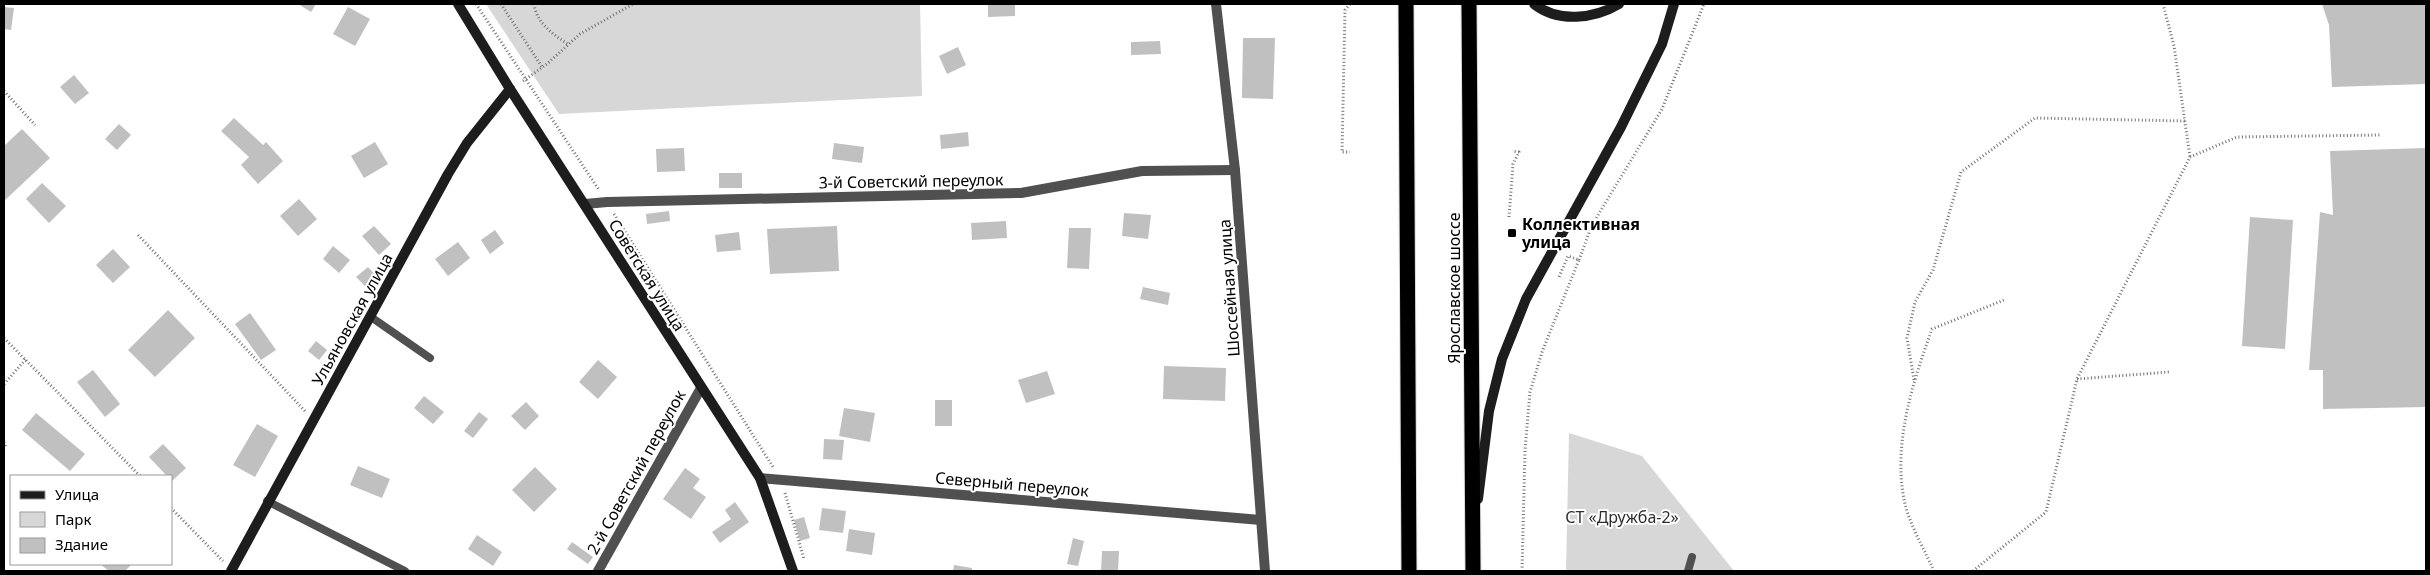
<svg xmlns="http://www.w3.org/2000/svg" width="2430" height="575" viewBox="0 0 2430 575" font-family="'Noto Sans',sans-serif">
<rect width="100%" height="100%" fill="#fff"/>
<g fill="#d7d7d7">
<polygon points="486,4 920,4 922,96 559,114"/>
<polygon points="1569,433 1642,456 1734,571 1566,571"/>
</g>
<g fill="#c0c0c0">
<polygon points="298,4 316,4 311,12"/>
<polygon points="988,4 1015,4 1015,16 988,17"/>
<polygon points="2322,4 2426,4 2426,84 2332,87 2329,25"/>
<polygon points="4,7 14,8 11,30 4,29"/>
<polygon points="348,7 370,19 355,46 333,34"/>
<polygon points="1243,38 1275,38 1273,99 1242,98"/>
<polygon points="1160,41 1161,54 1131,55 1131,42"/>
<polygon points="958,47 966,65 947,74 939,56"/>
<polygon points="74,75 89,93 75,104 60,87"/>
<polygon points="234,118 263,145 266,142 283,161 258,184 241,165 249,157 221,131"/>
<polygon points="119,124 131,135 117,150 105,139"/>
<polygon points="22,129 50,158 4,201 4,146"/>
<polygon points="968,132 969,146 941,149 940,135"/>
<polygon points="375,142 388,164 364,178 351,156"/>
<polygon points="834,143 864,147 862,163 832,159"/>
<polygon points="684,148 685,171 657,172 656,149"/>
<polygon points="2426,148 2426,407 2323,409 2323,370 2309,370 2320,212 2333,215 2330,151"/>
<rect x="719" y="173" width="23" height="15"/>
<polygon points="42,183 66,206 49,223 26,199"/>
<polygon points="299,199 317,219 298,236 280,216"/>
<polygon points="669,211 670,221 647,224 646,214"/>
<polygon points="1124,213 1151,215 1148,239 1122,236"/>
<polygon points="2250,217 2293,220 2285,349 2242,346"/>
<polygon points="1006,221 1007,238 972,240 971,223"/>
<polygon points="374,226 391,244 379,255 362,236"/>
<polygon points="837,226 839,271 770,274 767,229"/>
<polygon points="1069,228 1091,228 1089,269 1067,268"/>
<polygon points="495,230 504,243 490,254 481,240"/>
<polygon points="739,232 741,250 717,252 715,235"/>
<polygon points="458,242 470,258 448,276 435,259"/>
<polygon points="333,246 350,260 339,273 323,259"/>
<polygon points="113,249 130,267 113,283 96,265"/>
<polygon points="368,267 376,276 365,286 356,277"/>
<polygon points="1143,287 1170,293 1168,305 1140,299"/>
<polygon points="168,310 195,338 155,377 128,350"/>
<polygon points="250,313 276,350 261,360 235,324"/>
<polygon points="316,341 327,350 319,360 308,351"/>
<polygon points="598,360 617,377 598,399 579,382"/>
<polygon points="1164,366 1226,368 1225,401 1163,399"/>
<polygon points="93,370 120,404 105,417 77,382"/>
<polygon points="1047,371 1055,394 1026,403 1018,380"/>
<polygon points="424,396 444,412 433,424 414,408"/>
<rect x="935" y="400" width="17" height="26"/>
<polygon points="526,402 539,416 525,430 511,416"/>
<polygon points="844,408 875,413 870,442 839,436"/>
<polygon points="479,412 488,419 473,438 464,431"/>
<polygon points="36,413 85,454 70,471 22,430"/>
<polygon points="257,424 278,436 255,477 233,465"/>
<polygon points="824,439 844,440 842,460 823,459"/>
<polygon points="163,444 186,468 171,482 171,476 167,476 149,457"/>
<polygon points="358,466 390,479 382,498 350,485"/>
<polygon points="535,467 557,489 534,512 512,490"/>
<polygon points="685,468 700,479 693,488 706,497 691,519 663,499"/>
<polygon points="735,502 749,522 720,543 712,532 731,519 725,510"/>
<polygon points="822,508 846,511 843,533 819,530"/>
<polygon points="804,517 810,538 800,541 794,520"/>
<polygon points="849,529 875,533 872,555 846,551"/>
<polygon points="477,535 502,552 493,566 468,549"/>
<polygon points="1073,538 1084,541 1078,566 1067,564"/>
<polygon points="572,542 593,557 588,564 567,549"/>
<polygon points="1102,551 1119,551 1118,571 1101,571"/>
<polygon points="100,564 132,564 125,571 109,571"/>
<polygon points="954,565 972,568 972,571 953,571"/>
</g>
<g fill="none" stroke-linecap="round" stroke-linejoin="round">
<defs>
<g id="highway">
<polyline points="1406,4 1409,571"/>
<polyline points="1469,4 1473,571"/>
</g>
</defs>
<use href="#highway" stroke="#dbdbdb" stroke-width="17"/>
<g stroke="#727272" stroke-width="3" stroke-dasharray="1 2.5" stroke-linecap="butt">
<polyline points="476,4 599,190"/>
<polyline points="501,4 542,67"/>
<path d="M534,4C537,24 553,34 569,45"/>
<polyline points="1350,4 1345,10 1342,152 1350,152"/>
<polyline points="2163,4 2174,46 2190,157"/>
<polyline points="523,81 547,64 580,34 633,4"/>
<polyline points="4,91 35,125"/>
<polyline points="614,214 773,467"/>
<polyline points="1509,217 1513,164 1519,152 1512,151"/>
<polyline points="138,235 305,411"/>
<polyline points="1579,260 1592,225 1662,109 1704,4"/>
<polyline points="4,338 140,476"/>
<polyline points="2077,379 2169,372"/>
<polyline points="1914,380 1907,338 1915,302 1933,270 1961,172 2035,118 2185,121"/>
<polyline points="4,384 26,359"/>
<polyline points="4,442 6,447"/>
<polyline points="785,493 804,559"/>
<polyline points="171,508 223,561"/>
<polyline points="1522,571 1525,450 1530,392 1542,352 1579,260 1568,256 1559,277"/>
<path d="M1934,571C1925,551 1910,525 1905,504C1892,445 1912,385 1932,329L2004,300"/>
<polyline points="1973,571 2046,512 2077,379 2190,157 2237,137 2381,135"/>
</g>
<g stroke="#505050" stroke-width="8">
<polyline points="371,317 430,358"/>
<polyline points="267,501 405,571"/>
<polyline points="1688,571 1692,557"/>
</g>
<g stroke="#505050" stroke-width="10">
<polyline points="1216,4 1235,170 1265,571"/>
<polyline points="585,204 607,202 1021,193 1142,171 1235,170"/>
<polyline points="760,478 1261,520"/>
<polyline points="598,571 701,388"/>
</g>
<g stroke="#1d1d1d" stroke-width="10">
<polyline points="458,4 510,89 760,478 793,571"/>
<path d="M1534,4C1558,23 1594,19 1619,4"/>
<polyline points="1478,499 1489,411 1502,359 1526,299 1621,127 1662,44 1674,4"/>
<polyline points="231,571 448,174 467,143 510,89"/>
</g>
<use href="#highway" stroke="#000" stroke-width="15"/>
</g>
<rect fill="#000" stroke="#fff" stroke-width="2" x="1507" y="228" width="10" height="10" rx="2.5"/>
<g text-anchor="middle" dominant-baseline="central" stroke-width="4" stroke-linejoin="round" paint-order="stroke">
<g font-size="16" fill="#000" stroke="#fff">
<text transform="translate(911 181) rotate(-1)">3-й Советский переулок</text>
<text transform="translate(647 275) rotate(58)">Советская улица</text>
<text transform="translate(1229 288) rotate(-94)">Шоссейная улица</text>
<text transform="translate(1454 288) rotate(-90)">Ярославское шоссе</text>
<text transform="translate(352 319) rotate(-61)">Ульяновская улица</text>
<text transform="translate(636 472) rotate(-61)">2-й Советский переулок</text>
<text transform="translate(1012 484) rotate(5)">Северный переулок</text>
</g>
<g font-size="16" font-weight="bold" fill="#000" stroke="#fff" text-anchor="start">
<text x="1522" y="224">Коллективная<tspan x="1522" dy="18">улица</tspan></text>
</g>
<g font-size="16" fill="#2e2e2e" stroke="#fff">
<text x="1622" y="517">СТ «Дружба-2»</text>
</g>
</g>
<rect width="2430" height="575" fill="none" stroke="#000000" stroke-width="10"/>
<rect x="10" y="475" width="162" height="90" fill="#ffffff" stroke="#999999"/>
<rect x="20" y="491" width="25" height="8" fill="#1d1d1d" stroke="#999999"/>
<text x="55" y="500" font-size="15" fill="#000000">Улица</text>
<rect x="20" y="512" width="25" height="15" fill="#d7d7d7" stroke="#999999"/>
<text x="55" y="525" font-size="15" fill="#000000">Парк</text>
<rect x="20" y="538" width="25" height="15" fill="#c0c0c0" stroke="#999999"/>
<text x="55" y="550" font-size="15" fill="#000000">Здание</text>
</svg>
